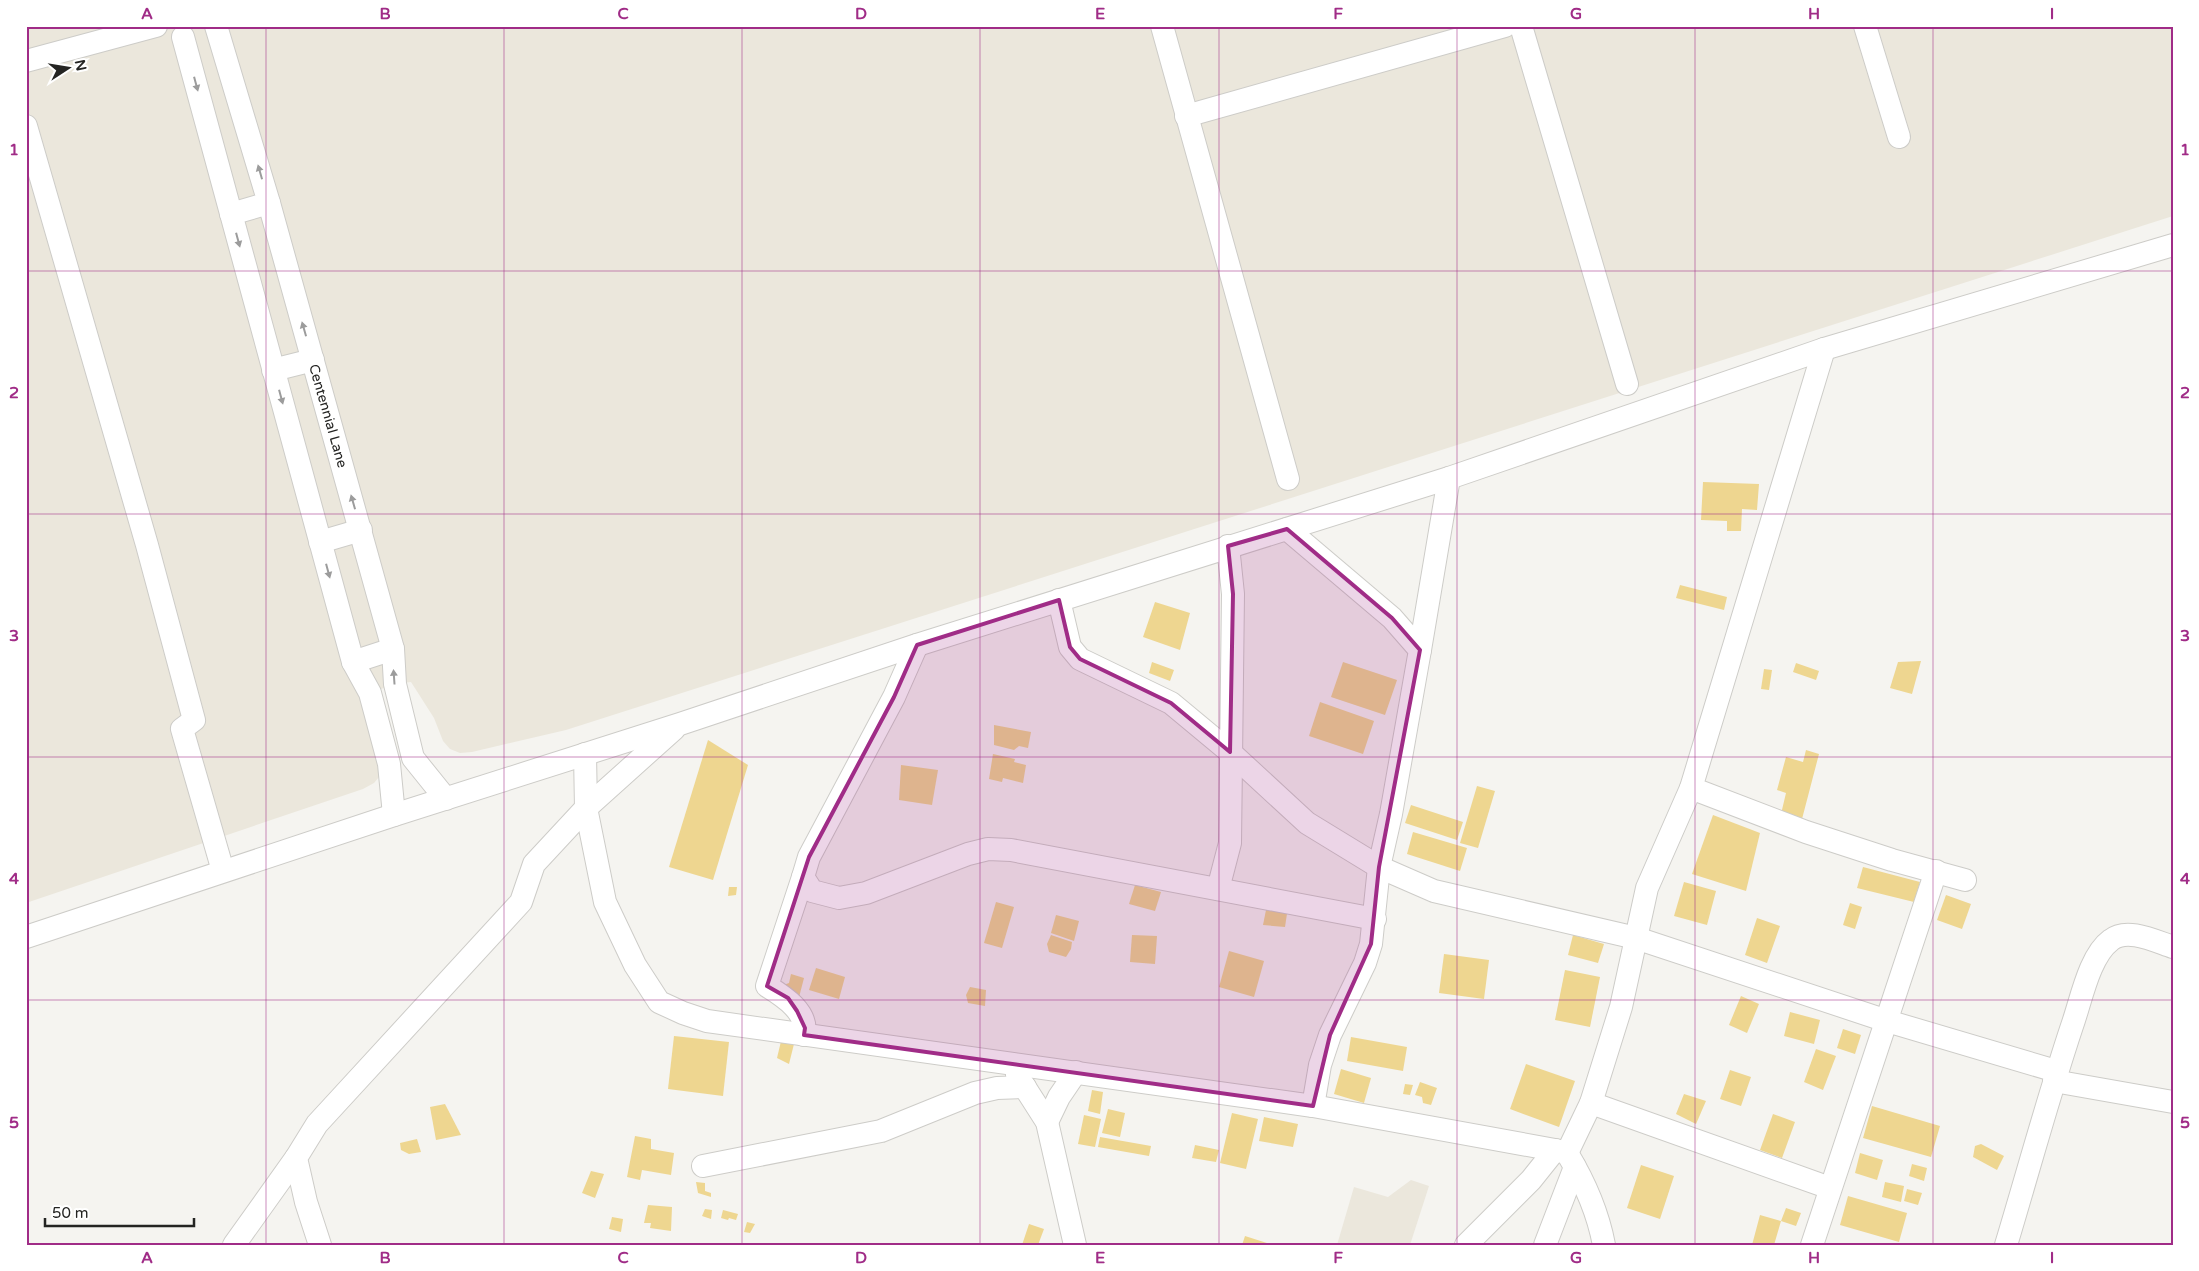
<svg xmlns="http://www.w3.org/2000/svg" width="2199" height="1271" viewBox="0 0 2199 1271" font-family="'Varela Round',sans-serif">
<rect width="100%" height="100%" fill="#f5f4f0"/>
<g fill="#ebe7dc">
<polygon points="26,26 2173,26 2173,216 566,730 472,752 460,753 450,749 443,741 434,718 411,682 395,684 370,693 380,766 379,777 374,783 363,789 26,903"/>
<polygon points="1411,1180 1429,1186 1410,1245 1337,1245 1354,1187 1388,1197"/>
</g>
<g fill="#eed690">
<polygon points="1703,482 1759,484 1757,510 1742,509 1741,531 1727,531 1727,521 1701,520"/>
<polygon points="1680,585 1727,597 1724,610 1676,598"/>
<polygon points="1155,602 1190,613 1180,650 1143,637"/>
<polygon points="1921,661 1912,694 1890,688 1898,662"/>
<polygon points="1152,662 1174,670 1170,681 1149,673"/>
<polygon points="1343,662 1397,680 1385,715 1331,697"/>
<polygon points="1796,663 1819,671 1816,680 1793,672"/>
<polygon points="1764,669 1772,670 1769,690 1761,689"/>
<polygon points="1320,702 1374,721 1363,754 1309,736"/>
<polygon points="994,725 1031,732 1028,748 1019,746 1014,750 994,745"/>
<polygon points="708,740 748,765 713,880 669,867"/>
<polygon points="1806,750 1819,754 1802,819 1781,814 1786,793 1777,790 1786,757 1803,762"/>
<polygon points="993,754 1015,759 1014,762 1026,765 1023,783 1003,778 1002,782 989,779"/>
<polygon points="901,765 938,770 932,805 899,800"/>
<polygon points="1477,786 1495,791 1478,848 1460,843"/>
<polygon points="1411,805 1463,822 1457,840 1405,823"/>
<polygon points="1713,815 1760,833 1746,891 1692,874"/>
<polygon points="1413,832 1467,848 1460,871 1407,854"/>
<polygon points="1863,867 1920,882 1914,902 1857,888"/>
<polygon points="1684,882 1716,891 1707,925 1674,916"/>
<polygon points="1135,885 1161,892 1155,911 1129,904"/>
<polygon points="729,887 737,887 736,895 728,896"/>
<polygon points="1946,895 1971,904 1962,929 1937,920"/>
<polygon points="996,902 1014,907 1002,948 984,943"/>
<polygon points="1850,903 1862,907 1855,929 1843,925"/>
<polygon points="1267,905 1288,907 1285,927 1263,925"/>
<polygon points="1056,915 1079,921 1074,941 1051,933"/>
<polygon points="1757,918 1780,926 1767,963 1745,955"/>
<polygon points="1051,935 1072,942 1071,949 1066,957 1049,952 1047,944"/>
<polygon points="1132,935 1157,936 1155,964 1130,962"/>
<polygon points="1573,935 1604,944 1598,963 1568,955"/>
<polygon points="1229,951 1264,961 1254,997 1219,987"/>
<polygon points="1444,954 1489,960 1484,999 1439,993"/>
<polygon points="816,968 845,977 839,999 809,990"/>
<polygon points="1565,970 1600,977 1590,1027 1555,1020"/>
<polygon points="791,974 804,978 797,1005 781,986 789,983"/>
<polygon points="970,987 986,990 985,1006 968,1003 966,995"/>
<polygon points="1741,996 1759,1004 1747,1033 1729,1025"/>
<polygon points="1790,1012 1820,1020 1814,1044 1784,1036"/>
<polygon points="1843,1029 1861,1035 1855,1054 1837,1048"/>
<polygon points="674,1036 729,1042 723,1096 668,1089"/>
<polygon points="782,1037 795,1040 789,1064 777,1058"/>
<polygon points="1351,1037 1407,1047 1403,1071 1347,1061"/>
<polygon points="1816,1049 1836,1056 1823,1090 1804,1082"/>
<polygon points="1526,1064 1575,1081 1559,1127 1510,1109"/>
<polygon points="1341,1069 1371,1078 1364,1103 1334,1094"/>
<polygon points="1730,1070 1751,1077 1741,1106 1720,1099"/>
<polygon points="1420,1082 1437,1088 1431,1105 1423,1103 1422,1097 1415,1095"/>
<polygon points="1405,1084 1413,1085 1410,1095 1403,1094"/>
<polygon points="1092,1090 1103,1092 1100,1114 1088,1111"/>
<polygon points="1684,1094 1706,1101 1696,1124 1676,1114"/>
<polygon points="445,1104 461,1135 436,1140 430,1107"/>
<polygon points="1872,1106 1940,1126 1931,1157 1863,1138"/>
<polygon points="1108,1109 1125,1113 1120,1137 1102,1133"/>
<polygon points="1232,1113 1258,1119 1246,1169 1220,1163"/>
<polygon points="1773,1114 1795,1122 1782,1158 1760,1150"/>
<polygon points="1084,1115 1101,1119 1095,1147 1078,1144"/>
<polygon points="1264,1117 1298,1124 1293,1147 1259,1141"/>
<polygon points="635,1136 651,1139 651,1149 674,1153 671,1175 642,1170 640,1180 627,1177"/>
<polygon points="1100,1137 1151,1146 1149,1156 1098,1147"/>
<polygon points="417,1139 421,1152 409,1154 401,1150 400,1143"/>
<polygon points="1981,1144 2004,1156 1997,1170 1973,1157 1975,1146"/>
<polygon points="1195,1145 1219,1150 1216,1162 1192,1158"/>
<polygon points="1860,1153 1883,1160 1877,1180 1855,1173"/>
<polygon points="1912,1164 1927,1168 1924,1181 1909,1176"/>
<polygon points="1641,1165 1674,1176 1660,1219 1627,1208"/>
<polygon points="591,1171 604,1174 595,1198 582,1193"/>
<polygon points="696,1182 705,1183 705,1191 711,1193 711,1197 698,1193"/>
<polygon points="1885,1182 1904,1186 1901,1202 1882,1197"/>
<polygon points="1907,1189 1922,1193 1918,1205 1904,1201"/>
<polygon points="1848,1196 1907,1213 1899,1242 1840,1225"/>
<polygon points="648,1205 672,1207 671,1231 650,1228 651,1223 644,1223"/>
<polygon points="1786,1208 1801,1213 1796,1226 1781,1221 1774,1245 1752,1245 1760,1215 1781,1221"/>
<polygon points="705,1209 712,1210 711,1219 702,1216"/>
<polygon points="723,1210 738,1214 736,1220 729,1218 728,1220 721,1218"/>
<polygon points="612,1217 623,1219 621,1232 609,1229"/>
<polygon points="747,1222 755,1224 750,1233 744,1232"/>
<polygon points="1029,1224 1044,1229 1038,1245 1022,1245"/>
<polygon points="1245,1236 1270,1244 1270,1245 1242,1245"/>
</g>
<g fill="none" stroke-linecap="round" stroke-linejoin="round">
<defs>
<g id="minor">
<polyline points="216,26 269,203 393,649 395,684 413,758 446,799"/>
<polyline points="1162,26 1288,479"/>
<polyline points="1521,26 1627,384"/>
<polyline points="1865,26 1899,137"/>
<polyline points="183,37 353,662 370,693 389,764 394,815"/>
<polyline points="26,61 156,26"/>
<polyline points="1186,116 1505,26"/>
<polyline points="26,126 147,545 194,720 182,729 223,871"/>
<polyline points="231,214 269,203"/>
<polyline points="273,370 313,360"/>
<polyline points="1287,529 1392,618 1420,650 1391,814 1379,867 1371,944 1365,963 1330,1035 1320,1065 1313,1106"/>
<polyline points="320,542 361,530"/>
<polyline points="1059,600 1070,647 1080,659 1171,703 1230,752 1307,823 1379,867 1434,891 1636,938 1887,1021 2056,1071"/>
<polyline points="917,645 894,697 809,857 803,877 812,891 839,898 866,893 968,854 988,849 1011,850 1375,919"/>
<polyline points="1420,650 1449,478"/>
<polyline points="353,662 393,649"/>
<path d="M585,754L586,808L605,902L635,965L659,1002L683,1013L707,1021L1313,1106L1555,1150L1567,1153C1584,1181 1598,1213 1604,1245"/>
<polyline points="1691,788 1806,832 1892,860 1965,880"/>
<path d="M803,877L767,986C783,996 809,1012 804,1035"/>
<polyline points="1218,889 1230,843 1233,594 1228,546"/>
<polyline points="26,937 394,815 680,724 917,645 1449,478 1824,349 2173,245"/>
<polyline points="1017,1075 1047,1122 1075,1245"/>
<polyline points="2054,1081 2173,1102"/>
<polyline points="1591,1103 1830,1188"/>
<polyline points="1047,1122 1059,1097 1076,1072"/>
<polyline points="1567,1153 1591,1103 1621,1007 1647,888 1691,788 1824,349"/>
<polyline points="703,1166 881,1131 975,1093 997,1088 1025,1087"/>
<polyline points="234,1245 296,1158"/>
<polyline points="320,1245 306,1202 296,1158 317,1124 521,902 534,864 586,808 674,729"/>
<polyline points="1466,1245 1531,1180 1555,1150"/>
<polyline points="1545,1245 1575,1167"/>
<polyline points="1812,1245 1936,871"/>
<path d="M2006,1245C2028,1172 2048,1098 2072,1026C2081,1001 2089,956 2111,940C2127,927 2155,941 2173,947"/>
</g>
</defs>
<use href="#minor" stroke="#cdccc8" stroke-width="24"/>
<use href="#minor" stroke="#fff" stroke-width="22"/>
</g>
<defs><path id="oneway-solid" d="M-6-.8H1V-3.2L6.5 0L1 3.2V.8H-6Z" transform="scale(1.25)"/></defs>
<g fill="#9c9c9c">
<use href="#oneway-solid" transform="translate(196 84) rotate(75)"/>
<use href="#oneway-solid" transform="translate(260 172) rotate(-106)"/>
<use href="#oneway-solid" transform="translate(238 240) rotate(75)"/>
<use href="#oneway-solid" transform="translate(304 329) rotate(-106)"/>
<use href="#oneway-solid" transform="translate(281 397) rotate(75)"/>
<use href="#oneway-solid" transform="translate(353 502) rotate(-106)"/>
<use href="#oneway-solid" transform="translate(328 571) rotate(75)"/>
<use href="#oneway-solid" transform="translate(394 677) rotate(-94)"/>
</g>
<path fill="#a02c87" fill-opacity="0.2" stroke="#a02c87" stroke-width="4" stroke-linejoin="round" d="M1287,529L1392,618L1420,650L1379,867L1371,944L1330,1035L1313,1106L804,1035L805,1028L797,1011L788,998L767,986L809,857L894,697L917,645L1059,600L1070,647L1080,659L1171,703L1230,752L1233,594L1228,546Z"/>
<path fill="none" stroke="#a02c87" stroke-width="1" stroke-opacity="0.55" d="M266,26V1245M504,26V1245M742,26V1245M980,26V1245M1219,26V1245M1457,26V1245M1695,26V1245M1933,26V1245M26,271H2173M26,514H2173M26,757H2173M26,1000H2173"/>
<g text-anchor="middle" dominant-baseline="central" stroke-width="4" stroke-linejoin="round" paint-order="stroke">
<g font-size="14" fill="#242422" stroke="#fff">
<text transform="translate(328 416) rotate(74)">Centennial Lane</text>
</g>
</g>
<rect width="2199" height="1271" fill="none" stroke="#ffffff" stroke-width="55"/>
<g transform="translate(68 68) rotate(78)" stroke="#ffffff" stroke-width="4" paint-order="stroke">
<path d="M0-4L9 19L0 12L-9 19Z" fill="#242422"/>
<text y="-8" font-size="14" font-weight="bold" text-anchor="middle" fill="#242422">N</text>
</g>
<path d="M45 1218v8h149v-8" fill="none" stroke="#242422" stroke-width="2.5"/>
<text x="52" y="1218" font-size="15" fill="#242422" stroke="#ffffff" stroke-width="4" paint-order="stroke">50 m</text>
<rect x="28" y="28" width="2144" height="1216" fill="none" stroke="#a02c87" stroke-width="2"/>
<g font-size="16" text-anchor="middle" font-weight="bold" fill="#a02c87">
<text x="147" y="19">A</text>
<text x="385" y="19">B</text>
<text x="623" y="19">C</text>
<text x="861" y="19">D</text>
<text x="1100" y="19">E</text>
<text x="1338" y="19">F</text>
<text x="1576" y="19">G</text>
<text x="1814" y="19">H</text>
<text x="2052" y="19">I</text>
<text x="14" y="155">1</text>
<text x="2185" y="155">1</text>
<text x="14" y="398">2</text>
<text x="2185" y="398">2</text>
<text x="14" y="641">3</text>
<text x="2185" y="641">3</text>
<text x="14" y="884">4</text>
<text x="2185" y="884">4</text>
<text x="14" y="1128">5</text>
<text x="2185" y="1128">5</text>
<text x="147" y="1263">A</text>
<text x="385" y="1263">B</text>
<text x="623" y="1263">C</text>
<text x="861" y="1263">D</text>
<text x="1100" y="1263">E</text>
<text x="1338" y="1263">F</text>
<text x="1576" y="1263">G</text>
<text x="1814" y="1263">H</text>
<text x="2052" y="1263">I</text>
</g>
</svg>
